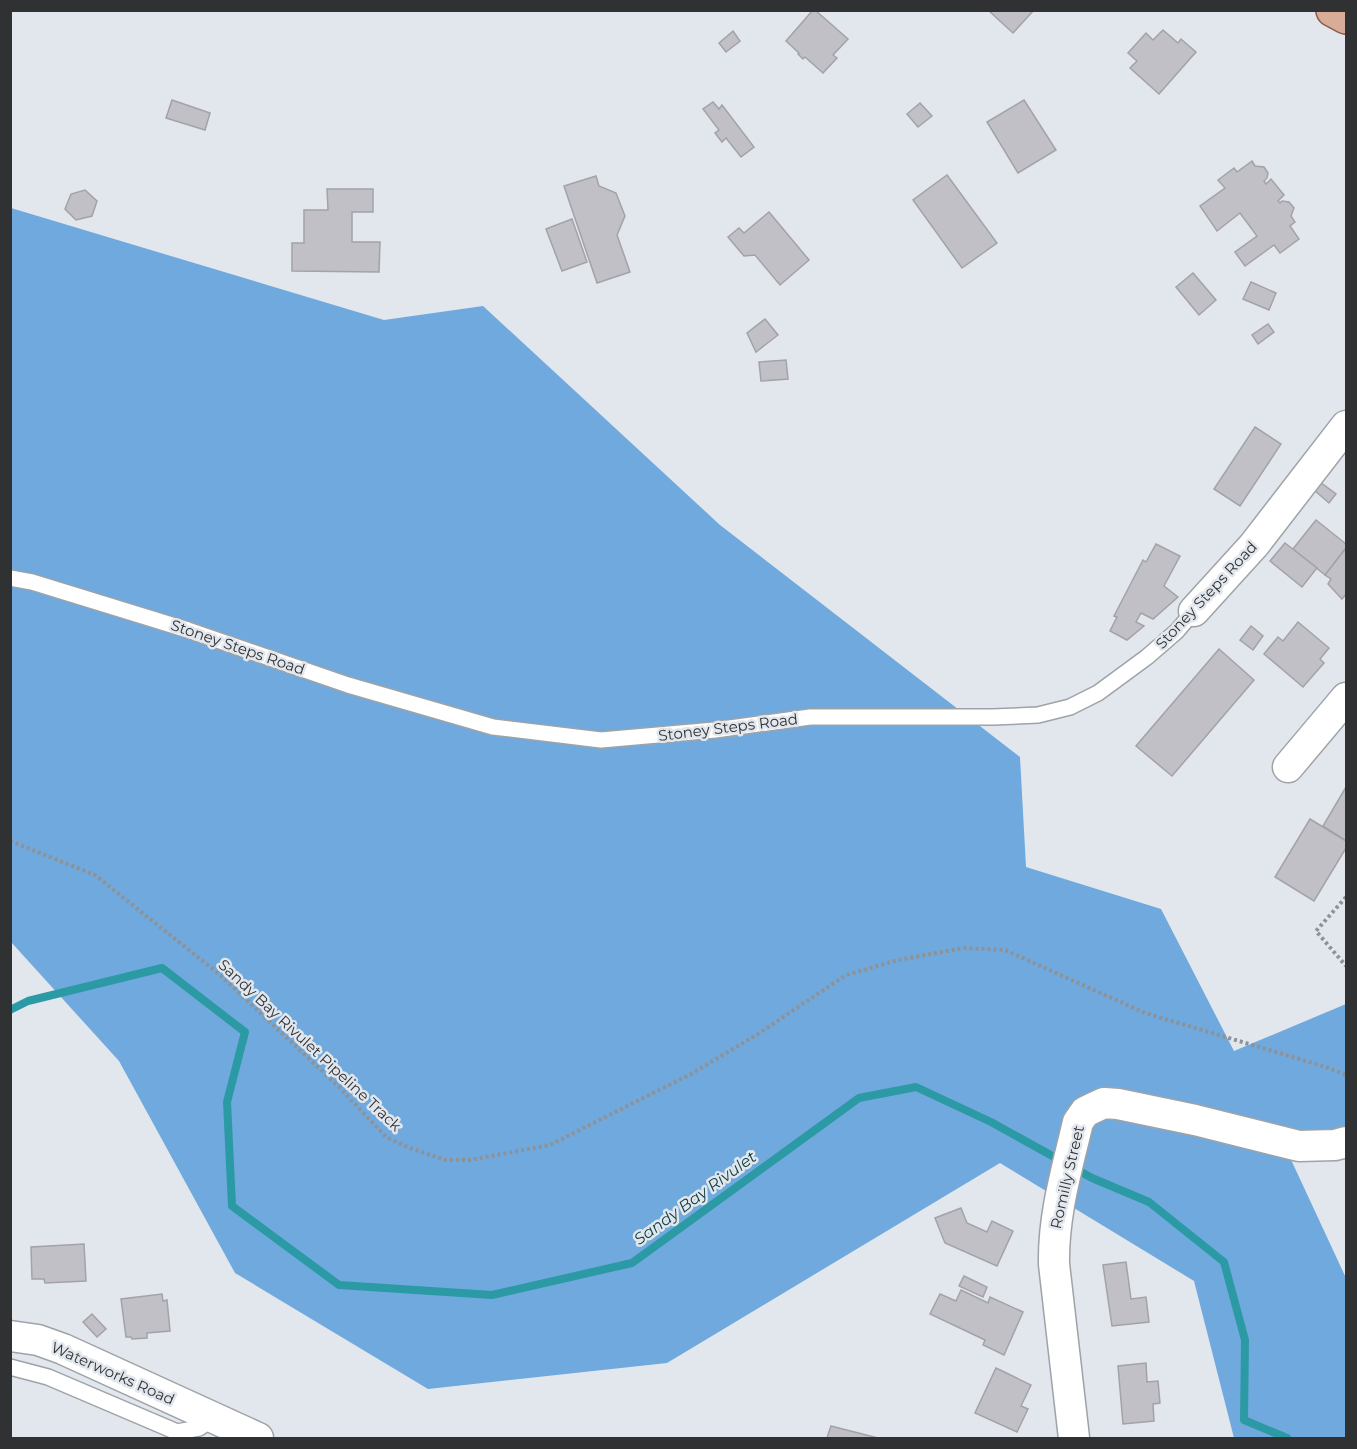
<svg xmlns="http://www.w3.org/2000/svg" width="1357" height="1449" viewBox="0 0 1357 1449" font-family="Montserrat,sans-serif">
<rect width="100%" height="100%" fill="#e2e7ed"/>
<polygon fill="#70a9dd" points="11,208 384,320 483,306 720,525 1020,757 1026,867 1161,909 1234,1051 1346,1004 1346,1131 1280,1136 1346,1278 1346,1438 1234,1438 1194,1281 1000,1163 667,1363 428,1389 235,1273 119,1061 11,942"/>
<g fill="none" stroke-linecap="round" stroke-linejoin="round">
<polyline stroke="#2b9aa5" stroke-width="8" points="10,1010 28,1001 162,968 245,1032 227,1102 232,1206 339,1285 492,1295 632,1263 859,1098 916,1087 991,1122 1092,1178 1149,1202 1224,1262 1245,1340 1244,1420 1287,1438"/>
</g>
<g fill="#c0c0c6" stroke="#a3a2a9" stroke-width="1.5">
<polygon points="813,10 815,10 848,39 833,55 837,58 823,73 805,57 803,59 798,54 799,53 786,41"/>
<polygon points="988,10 1034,10 1013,33"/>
<polygon points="1163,30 1178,43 1181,39 1196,52 1159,94 1130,68 1137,61 1128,53 1146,33 1153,40"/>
<polygon points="733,31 740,41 726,52 719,43"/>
<polygon points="172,100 210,113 205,130 166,118"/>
<polygon points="1024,100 1056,150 1018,173 987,122"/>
<polygon points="713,102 719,109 722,105 754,147 741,157 726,138 722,142 715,133 719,130 703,109"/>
<polygon points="920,103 932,116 918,127 907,114"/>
<polygon points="1252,161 1255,166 1264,167 1268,173 1267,178 1264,181 1266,184 1271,179 1284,195 1278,201 1280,203 1282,201 1289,202 1294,208 1291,216 1295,222 1290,226 1299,239 1280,253 1274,245 1245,266 1235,252 1257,236 1240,213 1217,231 1200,206 1225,188 1218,180 1234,168 1237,172"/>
<polygon points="947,175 997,243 962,268 913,200"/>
<polygon points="596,176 599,186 616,193 625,216 617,235 630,272 597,283 564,186"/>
<polygon points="327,189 373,189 373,212 352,212 352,242 380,242 379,272 292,271 292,243 304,243 304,210 328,210"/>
<polygon points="85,190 97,201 92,216 76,220 65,209 71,194"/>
<polygon points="769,212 809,260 780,285 755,255 744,256 728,237 739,228 744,233"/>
<polygon points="572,219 587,262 562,271 546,229"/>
<polygon points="1193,273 1216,300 1199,315 1176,287"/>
<polygon points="1251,282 1276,293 1269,310 1243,299"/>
<polygon points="765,319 778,335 756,352 747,333"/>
<polygon points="1268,324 1274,332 1258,344 1252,335"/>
<polygon points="786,360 788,379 761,381 759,362"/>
<polygon points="1255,427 1281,444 1240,506 1214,489"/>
<polygon points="1320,482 1336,494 1329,503 1314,490"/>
<polygon points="1316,520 1346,544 1346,548 1325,575 1293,549"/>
<polygon points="1285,543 1317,568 1302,587 1270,561"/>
<polygon points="1156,544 1180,556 1164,586 1178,597 1153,619 1141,613 1136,622 1144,626 1127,640 1110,631 1117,617 1114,616 1143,560 1146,562"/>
<polygon points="1346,548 1346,594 1342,599 1328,584 1331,579 1325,575"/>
<polygon points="1298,622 1329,648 1320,659 1324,663 1303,687 1264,654 1278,637 1283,641"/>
<polygon points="1251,626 1263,636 1253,650 1240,640"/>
<polygon points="1219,649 1254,680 1172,776 1136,746"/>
<polygon points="1346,787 1346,841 1323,826"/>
<polygon points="1310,819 1346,841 1346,848 1314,901 1275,877"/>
<polygon points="961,1208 967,1223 987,1232 992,1221 1013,1231 997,1266 945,1243 935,1218"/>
<polygon points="84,1244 86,1281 45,1283 44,1279 32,1279 31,1247"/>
<polygon points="1126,1262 1131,1299 1146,1297 1149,1322 1112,1326 1103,1265"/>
<polygon points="964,1276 987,1287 983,1297 959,1286"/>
<polygon points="961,1290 988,1303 990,1297 1023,1312 1004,1355 983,1345 985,1340 930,1314 940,1294 956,1301"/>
<polygon points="162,1294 163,1301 167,1300 170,1331 147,1333 147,1338 132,1339 131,1337 126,1337 121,1299"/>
<polygon points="92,1314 106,1329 97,1337 83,1322"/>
<polygon points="1146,1363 1147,1382 1158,1381 1160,1403 1153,1404 1154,1421 1123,1424 1118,1366"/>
<polygon points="996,1368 1031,1385 1021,1406 1028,1409 1017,1432 975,1413"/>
<polygon points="831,1426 878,1438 827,1438"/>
</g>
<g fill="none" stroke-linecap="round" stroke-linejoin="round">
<defs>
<g id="lane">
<polyline points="10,578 32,582 188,630 348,685 493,727 601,740 715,730 810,717 993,717 1038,715 1070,707 1098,693 1147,657 1177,631 1194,611"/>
<polyline points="10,1367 48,1377 177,1432 199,1428 214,1418"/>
</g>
<g id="street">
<polyline points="1194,611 1254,545 1346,426"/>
<polyline points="1288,767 1346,698"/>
<polyline points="10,1336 38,1340 63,1349 258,1438"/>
<path d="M1074,1438L1054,1264C1053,1215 1067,1169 1078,1122L1085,1112L1093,1108L1104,1103L1118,1104L1195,1120L1299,1146L1335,1145L1346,1142"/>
</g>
<polyline id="primary" points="1333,10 1346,17"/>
</defs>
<use href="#lane" stroke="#9ea3a8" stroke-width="18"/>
<use href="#street" stroke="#9ea3a8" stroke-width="33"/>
<use href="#primary" stroke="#8c5d48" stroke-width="36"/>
<g stroke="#8e9296" stroke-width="4" stroke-dasharray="3 3" stroke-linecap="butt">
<polyline points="10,841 95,875 219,974 340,1088 386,1137 410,1148 445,1160 470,1160 550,1145 691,1074 758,1034 846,975 898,960 964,948 1005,950 1145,1013 1326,1067 1346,1075"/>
<polyline points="1346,897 1316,931 1346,966"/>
</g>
<use href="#lane" stroke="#fff" stroke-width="15"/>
<use href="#street" stroke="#fff" stroke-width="30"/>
<use href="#primary" stroke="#d8ac98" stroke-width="33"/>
</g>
<g text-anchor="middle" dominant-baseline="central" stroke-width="5" stroke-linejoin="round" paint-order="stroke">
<g font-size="15" fill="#2f3133" stroke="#e2e7ed">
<text transform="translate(1206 595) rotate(-47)">Stoney Steps Road</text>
<text transform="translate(238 647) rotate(19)">Stoney Steps Road</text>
<text transform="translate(728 727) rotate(-7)">Stoney Steps Road</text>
<text transform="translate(310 1045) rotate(43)">Sandy Bay Rivulet Pipeline Track</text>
<text transform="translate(1067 1177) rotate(-77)">Romilly Street</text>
<text transform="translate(113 1373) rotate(24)">Waterworks Road</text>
</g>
<g font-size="16" font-style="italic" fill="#104145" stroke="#e2e7ed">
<text transform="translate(695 1198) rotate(-36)">Sandy Bay Rivulet</text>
</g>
</g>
<rect width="1357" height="1449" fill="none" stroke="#2f3133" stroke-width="24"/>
</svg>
